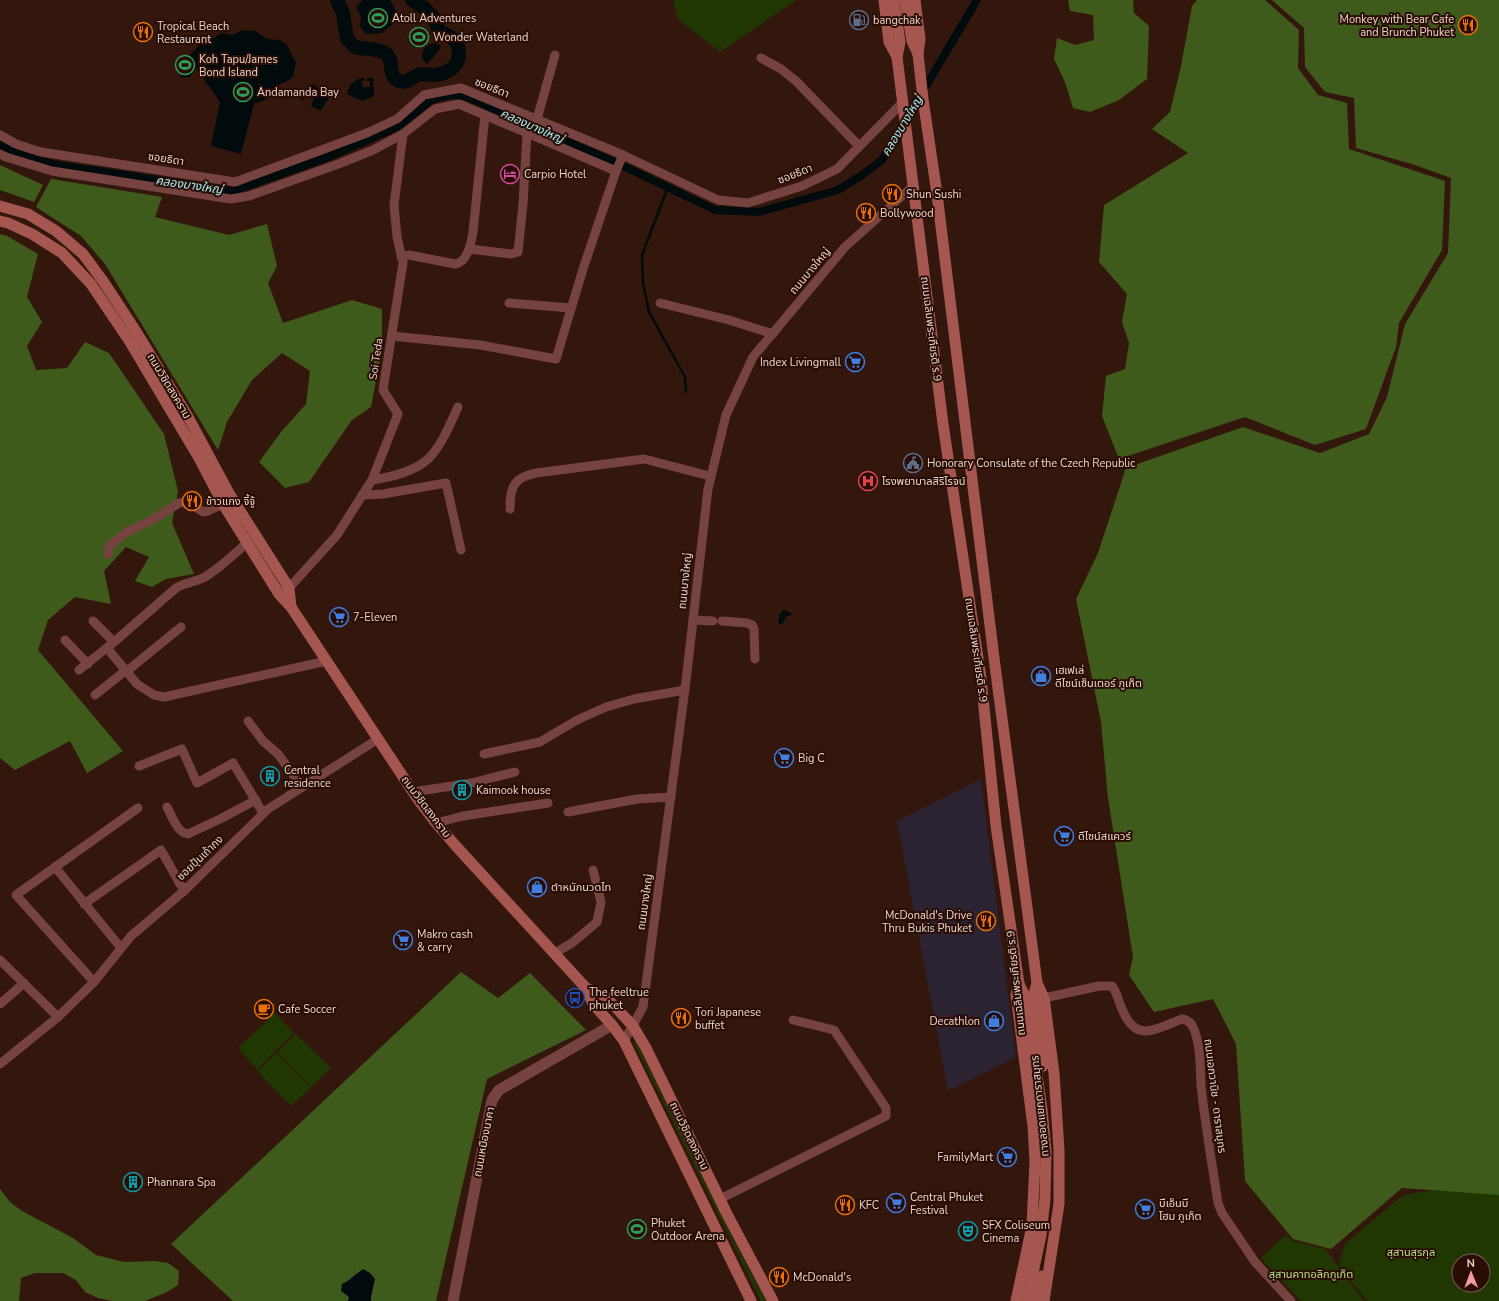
<svg xmlns="http://www.w3.org/2000/svg" width="1499" height="1301" viewBox="0 0 1499 1301" font-family="'Nunito Sans','Noto Sans Thai',sans-serif">
<rect width="100%" height="100%" fill="#33170c"/>
<polygon fill="#2c2332" points="981,779 1016,1057 948,1091 897,821"/>
<g fill="#213702" fill-rule="evenodd">
<polygon points="673,0 796,0 720,52 678,19"/>
<polygon points="275,1013 294,1033 257,1069 238,1048"/>
<polygon points="296,1034 331,1068 311,1087 277,1052"/>
<polygon points="636,1042 734,1241 766,1301 761,1301 634,1043"/>
<polygon points="276,1053 311,1088 291,1106 257,1071"/>
<path d="M1481,1183L1499,1193V1301H1367L1339,1265L1345,1244L1403,1195ZM1459,1261H1483V1285H1459Z"/>
<polygon points="1286,1234 1292,1241 1325,1249 1364,1301 1301,1301 1275,1274 1261,1258"/>
</g>
<g fill="#3e5b1b">
<polygon points="1068,0 1133,0 1134,13 1149,26 1147,79 1119,100 1090,112 1073,108 1065,82 1054,59 1057,38 1075,45 1094,40 1093,15 1070,11"/>
<polygon points="1197,0 1265,0 1299,30 1298,68 1318,95 1347,103 1349,149 1445,181 1442,250 1399,323 1396,347 1366,429 1315,445 1245,417 1119,459 1102,416 1106,376 1125,369 1129,343 1122,322 1127,294 1099,262 1104,205 1188,153 1152,129 1170,112 1181,66 1192,6"/>
<polygon points="1272,0 1499,0 1499,1195 1402,1188 1331,1249 1293,1239 1245,1181 1236,1044 1213,999 1154,1012 1129,975 1133,957 1108,798 1101,722 1076,599 1098,553 1126,468 1243,427 1320,453 1369,434 1387,397 1405,324 1448,253 1451,178 1415,165 1356,148 1354,98 1325,92 1305,67 1304,28"/>
<polygon points="0,165 43,185 34,202 0,190"/>
<polygon points="51,179 162,197 155,217 229,235 267,224 277,266 268,283 283,323 352,300 382,309 382,349 371,407 352,420 309,482 285,488 259,462 281,432 306,404 310,371 282,353 252,380 227,422 218,450 105,264 81,236 36,207"/>
<polygon points="0,234 7,236 38,254 27,297 42,322 27,346 36,370 67,368 85,342 109,353 164,434 178,491 172,523 194,574 166,579 152,587 135,581 149,557 126,547 104,571 111,604 75,597 48,620 38,650 123,751 87,773 70,741 15,770 0,758"/>
<polygon points="461,972 498,998 530,973 586,1030 487,1079 436,1301 233,1301 171,1244"/>
<polygon points="0,1189 10,1202 22,1211 73,1238 96,1255 124,1262 155,1261 168,1263 179,1271 178,1285 167,1292 145,1301 112,1301 98,1298 85,1292 76,1280 63,1273 35,1273 21,1278 19,1301 0,1301"/>
</g>
<g fill="#010b0d">
<polygon points="362,0 390,0 397,12 393,24 382,33 366,34 360,26 361,17 356,7"/>
<polygon points="419,27 426,29 429,35 425,42 418,47 414,47 407,40 415,29"/>
<polygon points="243,30 255,31 267,39 280,40 283,42 287,45 291,54 296,62 293,76 289,80 276,86 273,89 272,94 267,99 254,104 241,154 211,146 220,102 196,68 190,77 181,78 177,62 188,57 196,49 201,42 212,39 221,33 232,35"/>
<path d="M434,43L441,46L437,53L427,64L422,58C422,49 426,45 434,43Z"/>
<polygon points="360,78 364,78 364,81 362,81 362,87 370,87 370,81 367,81 367,78 373,78 374,96 362,101 347,94 350,85"/>
<polygon points="313,84 329,97 321,111 311,106 314,98 309,95 302,101 299,96"/>
<polygon points="784,610 790,612 792,615 787,616 781,625 778,622 781,611"/>
<path d="M363,1269L370,1273L375,1279L371,1297V1301H348L349,1297L341,1291L342,1284C350,1281 355,1274 363,1269Z"/>
</g>
<g fill="none" stroke-linecap="round" stroke-linejoin="round">
<polyline stroke="#010b0d" stroke-width="2.5" points="668,187 642,255 643,283 649,312 685,377 686,392"/>
<path stroke="#010b0d" stroke-width="8" d="M0,145C19,157 41,161 63,166L233,191L326,158L397,127L431,100L450,95L465,96L623,166L715,210L759,212L802,200L838,190L862,175L882,160L977,0"/>
<path stroke="#010b0d" stroke-width="14" d="M337,0L343,13L347,39L355,47C365,50 375,47 385,53C396,60 386,76 399,81C408,84 411,77 418,75C423,73 429,75 434,75C447,74 459,67 459,53C459,48 457,42 453,39C449,35 442,34 438,29L435,19L423,7L412,0"/>
<g stroke="#764340" stroke-width="9">
<polyline points="761,58 781,69 796,81 859,146"/>
<polyline points="537,119 555,55"/>
<polyline points="0,135 16,144 41,152 235,182 367,133 397,119 424,95 461,88 623,155 718,200 748,203 802,186 837,169 902,103"/>
<polyline points="0,154 6,157 52,171 231,199 249,196 341,163 373,150 403,134 435,109 459,104 616,171"/>
<polyline points="469,249 511,254 518,252 523,204 527,133"/>
<path d="M401,257L409,255L455,264C468,262 471,243 473,232L485,115"/>
<polyline points="509,303 571,308"/>
<polyline points="660,303 729,320 773,334"/>
<polyline points="392,336 480,345 556,359 583,269 616,171 623,155"/>
<path d="M372,480C391,477 415,472 429,458C442,445 450,424 458,407"/>
<polyline points="362,495 383,494 446,483 461,550"/>
<path d="M510,509C510,487 513,478 536,473L644,459L710,476"/>
<polyline points="108,554 110,545 127,532 152,520 179,503 188,502 203,512 208,511 223,504"/>
<polyline points="283,592 289,588 337,535 372,480 398,414 383,390 403,263 397,237 394,205 403,134"/>
<polyline points="693,620 713,621"/>
<polyline points="93,621 114,642"/>
<polyline points="722,621 747,623 752,625 754,629 755,659"/>
<polyline points="65,640 88,664"/>
<polyline points="107,648 137,684 154,695 164,697 327,661"/>
<path d="M79,670L114,642L176,588C185,582 196,582 205,577C220,568 234,554 247,543"/>
<polyline points="127,671 181,627"/>
<polyline points="95,695 125,671"/>
<polyline points="248,721 263,741 278,754 302,787"/>
<polyline points="484,754 540,742 577,720 606,707 634,699 685,690"/>
<polyline points="139,766 182,749 197,783 233,763 263,813"/>
<polyline points="413,792 471,783 515,772"/>
<path d="M167,807C172,816 177,833 188,834L220,819L256,800"/>
<polyline points="568,812 637,799 671,797"/>
<polyline points="436,823 463,816 548,803"/>
<polyline points="55,867 121,948"/>
<polyline points="84,904 161,850 184,891"/>
<polyline points="555,953 572,943 597,922 601,902 593,870"/>
<polyline points="0,960 58,1017"/>
<polyline points="94,982 16,895 138,808"/>
<path d="M1044,998L1099,986H1112C1117,992 1118,1001 1122,1009C1136,1044 1155,1029 1182,1019C1187,1020 1191,1022 1193,1027C1201,1045 1200,1066 1201,1085C1205,1124 1212,1163 1218,1203L1222,1213L1255,1262L1291,1301"/>
<polyline points="0,1004 24,983"/>
<polyline points="624,1041 643,1007 686,681 708,489 726,415 753,357 845,247 912,187"/>
<polyline points="0,1064 58,1017 94,982 131,936 184,891 268,809 378,739"/>
<polyline points="720,1199 886,1116 886,1108 834,1030 793,1020"/>
</g>
<polyline stroke="#764340" stroke-width="11" points="453,1301 492,1100 499,1090 612,1025"/>
<g stroke="#a65651" stroke-width="11">
<polyline points="884,0 889,42 897,57 943,424 981,678 996,826 1019,984 1016,995 1033,1126 1035,1161 1032,1226 1016,1301"/>
<polyline points="894,0 900,42 897,57"/>
<polyline points="905,0 912,41 918,54"/>
<polyline points="915,0 920,39 918,54 923,99 937,194 994,658 1037,983 1044,998 1054,1073 1059,1150 1059,1204 1044,1301"/>
<polyline points="0,206 28,214 56,231 83,254 103,281 137,333 187,415 230,495 289,588 291,607"/>
<polyline points="0,221 8,223 32,234 62,253 91,284 130,342 199,458 223,504 279,594 291,607 419,801 436,823 455,845 586,988 593,1004 612,1025 624,1041 751,1301"/>
<polyline points="1037,983 1034,994 1043,1066"/>
<polyline points="1019,984 1025,996 1042,1109 1046,1151 1045,1199 1041,1235 1027,1301"/>
<polyline points="586,988 605,996 633,1026 646,1048 727,1214 773,1301"/>
<polyline points="1036,1301 1042,1276"/>
</g>
</g>
<defs>
<symbol id="stadium-ring" viewBox="-11 -11 22 22"><circle r="9.5" fill="#290d04" stroke="#2e9e5b" stroke-width="1.5"/><path d="M0-5a6.5 5 0 1 0 0 10a6.5 5 0 1 0 0-10ZM-3.5-1.8h7v3.6h-7Z" fill="#2e9e5b"/></symbol>
<symbol id="fuel-ring" viewBox="-11 -11 22 22"><circle r="9.5" fill="#290d04" stroke="#5c6f8a" stroke-width="1.5"/><path d="M-5.5-6h7V0h2V4h1.3V-2.5L3-4.5l.8-.8L6-3V5H2.5V1h-1V6h-7ZM-4.2-4.7v3.2H.2V-4.7Z" fill="#5c6f8a"/></symbol>
<symbol id="restaurant-ring" viewBox="-11 -11 22 22"><circle r="9.5" fill="#290d04" stroke="#e8710a" stroke-width="1.5"/><path d="M-5-6h1v4h1v-4h1v4h1v-4h1v5L-1.5 .5V6h-2V.5L-5-1ZM5-6V6H3V1.5H1.5Q1.5-4 5-6Z" fill="#e8710a"/></symbol>
<symbol id="hotel-ring" viewBox="-11 -11 22 22"><circle r="9.5" fill="#290d04" stroke="#d1479c" stroke-width="1.5"/><path d="M-6-4.5h1.5V1H6V5H4.5V3h-9V5H-6ZM-4 0a1.8 1.8 0 1 1 3.6 0ZM.5 0V-2.5h3Q6-2.5 6 0Z" fill="#d1479c"/></symbol>
<symbol id="supermarket-ring" viewBox="-11 -11 22 22"><circle r="9.5" fill="#290d04" stroke="#3f7fe0" stroke-width="1.5"/><path d="M-6-5.5h2.5l.6 2H6L4.5 2H-2.5L-4.4-4H-6ZM-1.5 3.2a1.3 1.3 0 1 0 .1 0ZM3 3.2a1.3 1.3 0 1 0 .1 0Z" fill="#3f7fe0"/></symbol>
<symbol id="civic-ring" viewBox="-11 -11 22 22"><circle r="9.5" fill="#290d04" stroke="#5c6f8a" stroke-width="1.5"/><path d="M-.6-6.5H3V-4.5H.6V-3L4-1V1h2V6H-6V1h2V-1L-.6-3ZM-1.2 2.5V6h2.4V2.5Z" fill="#5c6f8a"/></symbol>
<symbol id="hospital-ring" viewBox="-11 -11 22 22"><circle r="9.5" fill="#290d04" stroke="#e0444e" stroke-width="1.5"/><path d="M-5-5h3v3.5h4V-5h3V5h-3V1.5h-4V5h-3Z" fill="#e0444e"/></symbol>
<symbol id="shop-ring" viewBox="-11 -11 22 22"><circle r="9.5" fill="#290d04" stroke="#3f7fe0" stroke-width="1.5"/><path d="M-5-2.5h2.3a2.7 3.5 0 0 1 5.4 0H5L5.5 6h-11ZM-1.5-2.5h3a1.5 2.3 0 0 0-3 0Z" fill="#3f7fe0"/></symbol>
<symbol id="building-ring" viewBox="-11 -11 22 22"><circle r="9.5" fill="#290d04" stroke="#0f9aa8" stroke-width="1.5"/><path d="M-4-6H4V6H1V3H-1V6H-4ZM-2.5-4.3h1.7v1.8h-1.7ZM.8-4.3h1.7v1.8H.8ZM-2.5-1h1.7V.8h-1.7ZM.8-1h1.7V.8H.8Z" fill="#0f9aa8"/></symbol>
<symbol id="bus-ring" viewBox="-11 -11 22 22"><circle r="9.5" fill="#290d04" stroke="#1a4fb4" stroke-width="1.5"/><path d="M-5-6H5V4H4V6H2V4H-2V6H-4V4H-5ZM-3.5-4V0h7V-4ZM-3.5 1.2v1.5H-2V1.2ZM2 1.2v1.5H3.5V1.2Z" fill="#1a4fb4"/></symbol>
<symbol id="cafe-ring" viewBox="-11 -11 22 22"><circle r="9.5" fill="#290d04" stroke="#e8710a" stroke-width="1.5"/><path d="M-5.5-4.5H6V0H3Q3 3.5 0 3.5H-2.5Q-5.5 3.5-5.5 0ZM3-3.2v2h1.7v-2ZM-6 4.5H4V6H-6Z" fill="#e8710a"/></symbol>
<symbol id="theatre-ring" viewBox="-11 -11 22 22"><circle r="9.5" fill="#290d04" stroke="#0f9aa8" stroke-width="1.5"/><path d="M-5-5.5Q0-4 5-5.5V0Q5 5 0 6Q-5 5-5 0ZM-3.3-2.5H-1v1.5H-3.3ZM1-2.5H3.3v1.5H1ZM-2.8 1Q0 5.5 2.8 1Z" fill="#0f9aa8"/></symbol>
</defs>
<g fill-rule="evenodd">
<use href="#stadium-ring" x="367" y="7" width="22" height="22"/>
<use href="#fuel-ring" x="848" y="9" width="22" height="22"/>
<use href="#restaurant-ring" x="1457" y="14" width="22" height="22"/>
<use href="#restaurant-ring" x="132" y="21" width="22" height="22"/>
<use href="#stadium-ring" x="408" y="26" width="22" height="22"/>
<use href="#stadium-ring" x="174" y="54" width="22" height="22"/>
<use href="#stadium-ring" x="232" y="81" width="22" height="22"/>
<use href="#hotel-ring" x="499" y="163" width="22" height="22"/>
<use href="#restaurant-ring" x="881" y="183" width="22" height="22"/>
<use href="#restaurant-ring" x="855" y="202" width="22" height="22"/>
<use href="#supermarket-ring" x="844" y="351" width="22" height="22"/>
<use href="#civic-ring" x="902" y="452" width="22" height="22"/>
<use href="#hospital-ring" x="857" y="470" width="22" height="22"/>
<use href="#restaurant-ring" x="181" y="490" width="22" height="22"/>
<use href="#supermarket-ring" x="328" y="606" width="22" height="22"/>
<use href="#shop-ring" x="1030" y="665" width="22" height="22"/>
<use href="#supermarket-ring" x="773" y="747" width="22" height="22"/>
<use href="#building-ring" x="259" y="765" width="22" height="22"/>
<use href="#building-ring" x="451" y="779" width="22" height="22"/>
<use href="#supermarket-ring" x="1053" y="825" width="22" height="22"/>
<use href="#shop-ring" x="526" y="876" width="22" height="22"/>
<use href="#restaurant-ring" x="975" y="910" width="22" height="22"/>
<use href="#supermarket-ring" x="392" y="929" width="22" height="22"/>
<use href="#bus-ring" x="564" y="987" width="22" height="22"/>
<use href="#cafe-ring" x="253" y="998" width="22" height="22"/>
<use href="#restaurant-ring" x="670" y="1007" width="22" height="22"/>
<use href="#shop-ring" x="983" y="1010" width="22" height="22"/>
<use href="#supermarket-ring" x="996" y="1146" width="22" height="22"/>
<use href="#building-ring" x="122" y="1171" width="22" height="22"/>
<use href="#supermarket-ring" x="885" y="1192" width="22" height="22"/>
<use href="#restaurant-ring" x="834" y="1194" width="22" height="22"/>
<use href="#supermarket-ring" x="1134" y="1198" width="22" height="22"/>
<use href="#stadium-ring" x="626" y="1218" width="22" height="22"/>
<use href="#theatre-ring" x="957" y="1220" width="22" height="22"/>
<use href="#restaurant-ring" x="768" y="1266" width="22" height="22"/>
</g>
<g text-anchor="middle" dominant-baseline="central" stroke-width="4" stroke-linejoin="round" paint-order="stroke">
<g font-size="11" fill="#e9d5cd" stroke="#290d04" text-anchor="start">
<text x="392" y="18">Atoll Adventures</text>
<text x="1454" y="19" text-anchor="end">Monkey with Bear Cafe<tspan x="1454" dy="13">and Brunch Phuket</tspan></text>
<text x="873" y="20">bangchak</text>
<text x="157" y="26">Tropical Beach<tspan x="157" dy="13">Restaurant</tspan></text>
<text x="433" y="37">Wonder Waterland</text>
<text x="199" y="59">Koh Tapu/James<tspan x="199" dy="13">Bond Island</tspan></text>
<text x="257" y="92">Andamanda Bay</text>
<text x="524" y="174">Carpio Hotel</text>
<text x="906" y="194">Shun Sushi</text>
<text x="880" y="213">Bollywood</text>
<text x="841" y="362" text-anchor="end">Index Livingmall</text>
<text x="927" y="463">Honorary Consulate of the Czech Republic</text>
<text x="882" y="481">โรงพยาบาลสิริโรจน์</text>
<text x="206" y="501">ข้าวแกง จี้จู้</text>
<text x="353" y="617">7-Eleven</text>
<text x="1055" y="670">เฮเฟเล่<tspan x="1055" dy="13">ดีไซน์เซ็นเตอร์ ภูเก็ต</tspan></text>
<text x="798" y="758">Big C</text>
<text x="284" y="770">Central<tspan x="284" dy="13">residence</tspan></text>
<text x="476" y="790">Kaimook house</text>
<text x="1078" y="836">ดีไซน์สแควร์</text>
<text x="551" y="887">ตำหนักนวดไท</text>
<text x="972" y="915" text-anchor="end">McDonald's Drive<tspan x="972" dy="13">Thru Bukis Phuket</tspan></text>
<text x="417" y="934">Makro cash<tspan x="417" dy="13">&amp; carry</tspan></text>
<text x="589" y="992">The feeltrue<tspan x="589" dy="13">phuket</tspan></text>
<text x="278" y="1009">Cafe Soccer</text>
<text x="695" y="1012">Tori Japanese<tspan x="695" dy="13">buffet</tspan></text>
<text x="980" y="1021" text-anchor="end">Decathlon</text>
<text x="993" y="1157" text-anchor="end">FamilyMart</text>
<text x="147" y="1182">Phannara Spa</text>
<text x="910" y="1197">Central Phuket<tspan x="910" dy="13">Festival</tspan></text>
<text x="1159" y="1203">บีเอ็นบี<tspan x="1159" dy="13">โฮม ภูเก็ต</tspan></text>
<text x="859" y="1205">KFC</text>
<text x="651" y="1223">Phuket<tspan x="651" dy="13">Outdoor Arena</tspan></text>
<text x="982" y="1225">SFX Coliseum<tspan x="982" dy="13">Cinema</tspan></text>
<text x="793" y="1277">McDonald's</text>
</g>
<g font-size="11" fill="#e9d5cd" stroke="#290d04">
<text transform="translate(492 88) rotate(22)">ซอยธิดา</text>
<text transform="translate(166 159) rotate(9)">ซอยธิดา</text>
<text transform="translate(795 174) rotate(-22)">ซอยธิดา</text>
<text transform="translate(810 271) rotate(-50)">ถนนบางใหญ่</text>
<text transform="translate(931 329) rotate(83)">ถนนเฉลิมพระเกียรติ ร.9</text>
<text transform="translate(376 359) rotate(-81)">Soi Teda</text>
<text transform="translate(169 386) rotate(59)">ถนนวิชิตสงคราม</text>
<text transform="translate(685 581) rotate(-84)">ถนนบางใหญ่</text>
<text transform="translate(976 650) rotate(82)">ถนนเฉลิมพระเกียรติ ร.9</text>
<text transform="translate(426 807) rotate(53)">ถนนวิชิตสงคราม</text>
<text transform="translate(200 858) rotate(-44)">ซอยปุ้นเถ้ากง</text>
<text transform="translate(645 902) rotate(-82)">ถนนบางใหญ่</text>
<text transform="translate(1016 983) rotate(-96)">ถนนเฉลิมพระเกียรติ ร.9</text>
<text transform="translate(1215 1096) rotate(83)">ถนนเอกวานิช - ดาราสมุทร</text>
<text transform="translate(1040 1106) rotate(-96)">ทางลอดแยกดาราสมุทร</text>
<text transform="translate(689 1136) rotate(64)">ถนนวิชิตสงคราม</text>
<text transform="translate(484 1142) rotate(-79)">ถนนเหมืองนาคา</text>
</g>
<g font-size="11" fill="#b3e086" stroke="#290d04">
<text x="1411" y="1252">สุสานสุรกุล</text>
<text x="1311" y="1274">สุสานคาทอลิกภูเก็ต</text>
</g>
<g font-size="12" font-style="italic" fill="#a2eef9" stroke="#290d04">
<text transform="translate(532 126) rotate(24)">คลองบางใหญ่</text>
<text transform="translate(902 126) rotate(-59)">คลองบางใหญ่</text>
<text transform="translate(189 185) rotate(8)">คลองบางใหญ่</text>
</g>
</g>
<g transform="translate(1471 1273) rotate(359)"><circle r="19" fill="#290d04" stroke="#765d54"/>
<path d="M0-3L7 15L0 10L-7 15Z" fill="#f49aa1"/>
<text y="-6" font-size="11" font-weight="bold" text-anchor="middle" fill="#e9d5cd">N</text>
</g>
</svg>
